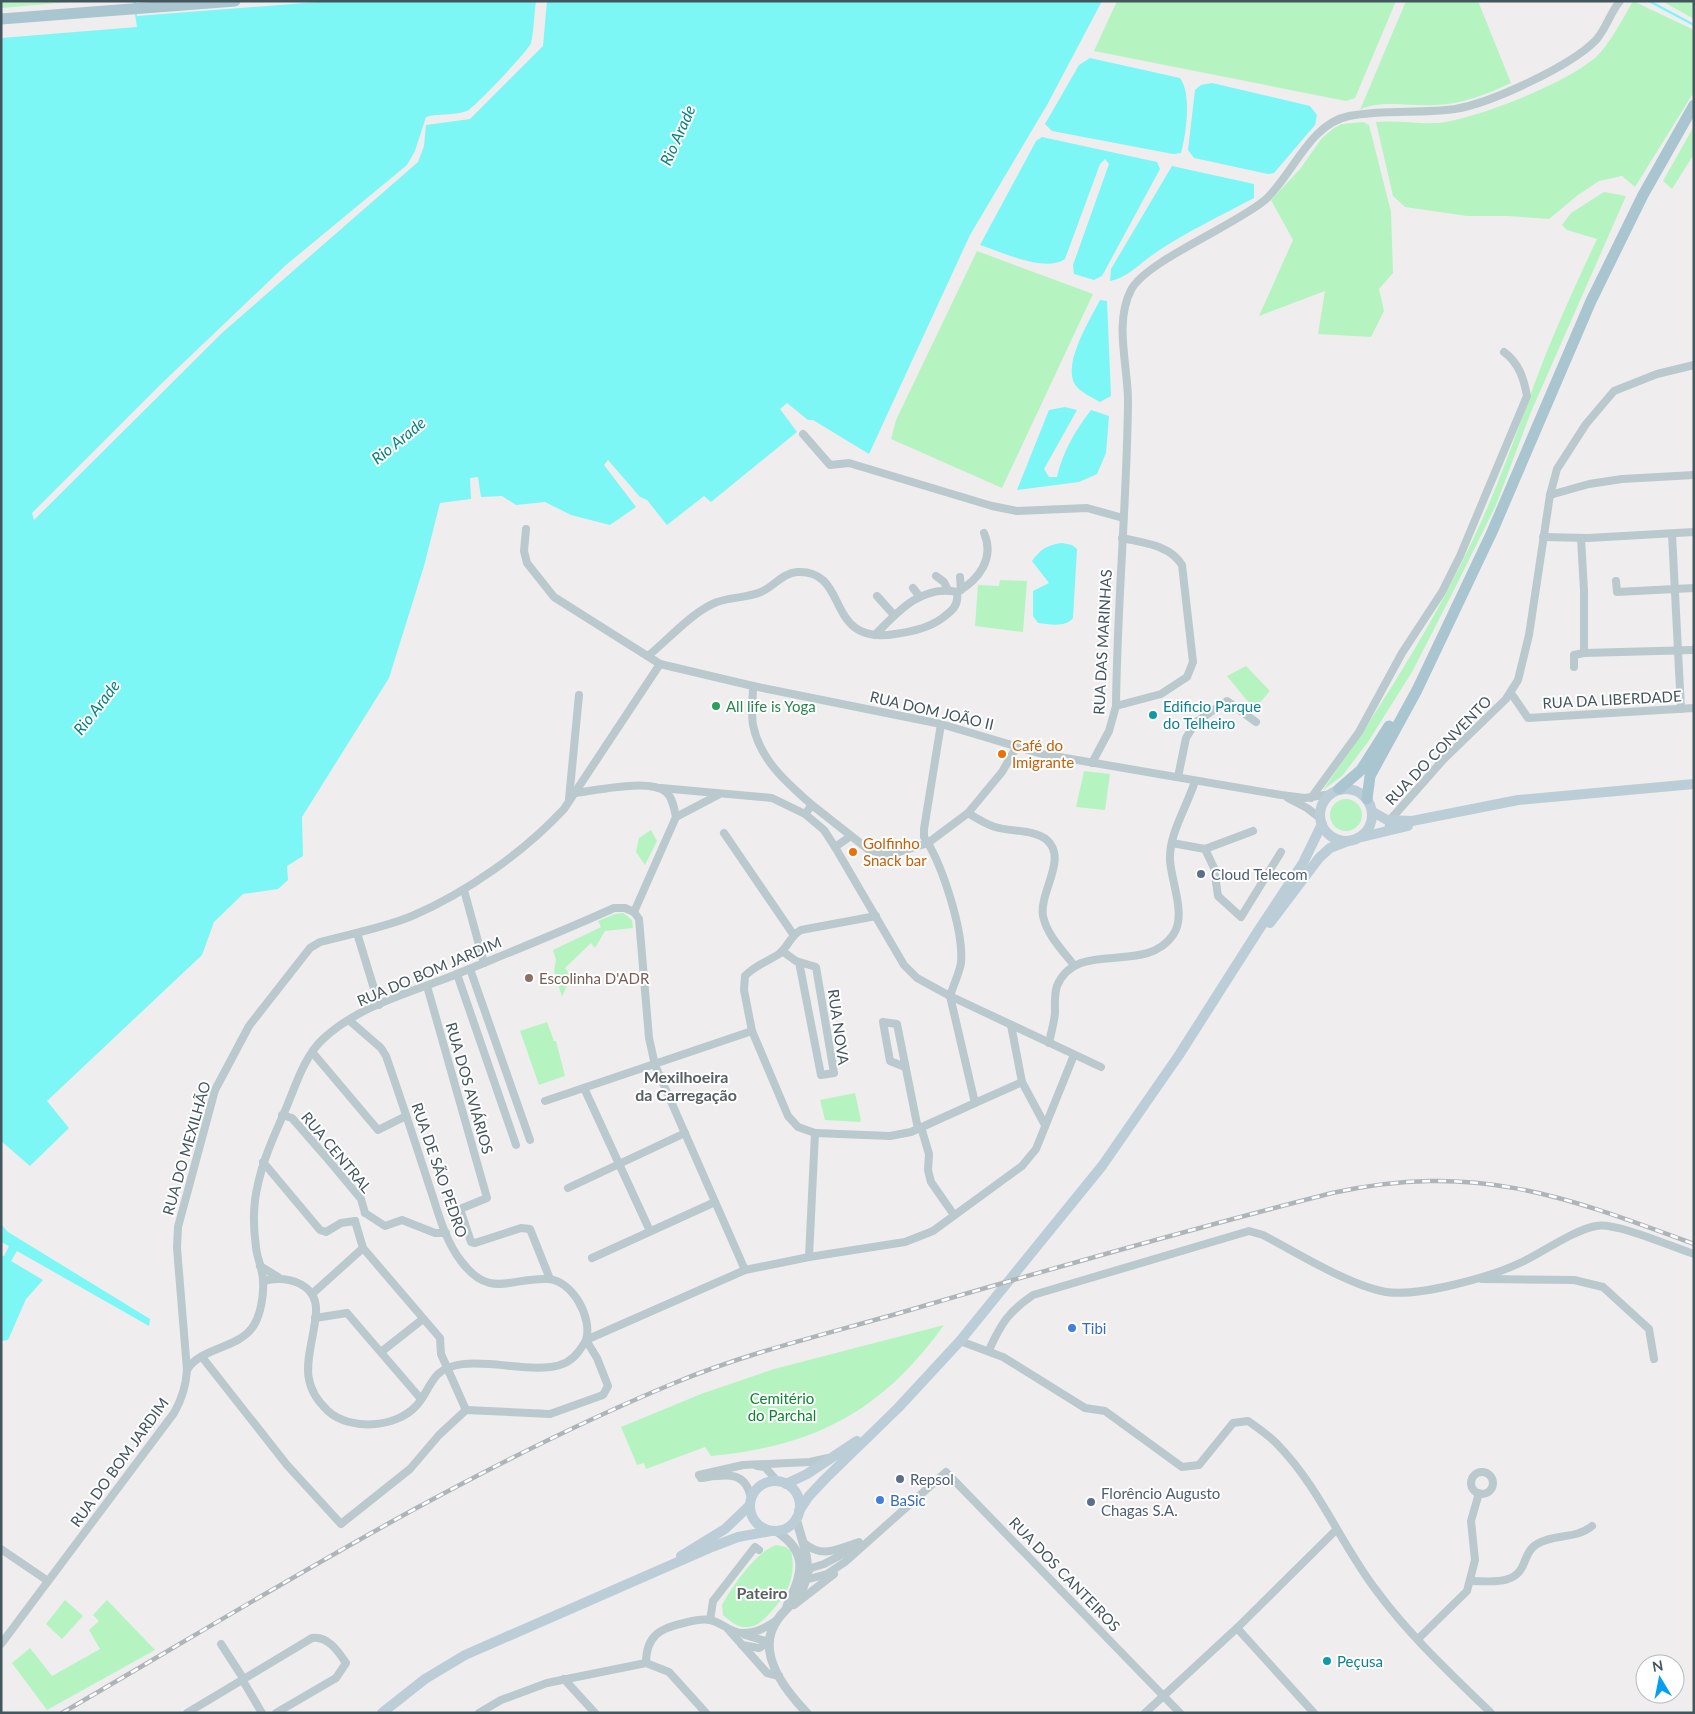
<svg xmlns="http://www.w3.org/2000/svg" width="1695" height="1714" viewBox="0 0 1695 1714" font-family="Lato,sans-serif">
<rect width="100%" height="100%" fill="#f0edee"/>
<g fill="#b5f4c0">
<polygon points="1,1 82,1 1,8"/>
<polygon points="1117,1 1396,1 1355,98 1346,101 1094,51"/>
<path d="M1406,1H1478L1511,83C1487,94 1463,104 1436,105C1412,107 1379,99 1360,110Z"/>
<path d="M1633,1L1694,30V92L1635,187L1622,176L1599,181L1578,195L1549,219L1507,216H1467L1405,207L1393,196L1376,122C1397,120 1417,124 1437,123C1474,120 1576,80 1600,53C1613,38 1623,18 1633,1Z"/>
<polygon points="1662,1 1694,1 1694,19"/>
<polygon points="1363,122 1369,125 1391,212 1393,273 1379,289 1384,311 1371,337 1318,334 1325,291 1259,316 1293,240 1271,200 1300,169 1322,138 1334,128 1342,124"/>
<polygon points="1694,126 1694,154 1672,189 1663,181"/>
<path d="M1604,192L1626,196L1531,412L1496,505L1454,590L1412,672L1368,742L1342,776L1323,790C1380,708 1434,624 1476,533C1498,486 1515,437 1533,388C1551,338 1574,288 1597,239L1567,230L1562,225L1571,213Z"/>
<polygon points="977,251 1093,294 1002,488 891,439 896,420"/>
<polygon points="1000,580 1027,581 1023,632 975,626 978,585 999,586"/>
<polygon points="1246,666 1270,691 1254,709 1227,676"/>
<polygon points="1084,771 1110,774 1105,810 1076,807"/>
<circle cx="1346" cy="815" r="16"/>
<polygon points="651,830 657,841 645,865 636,852 639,838"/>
<path d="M623,913L632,920L633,928L605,931L595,948L591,943L565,968C574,978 567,984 562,997L554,971L556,960L553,950L601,927L598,921L615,914Z"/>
<polygon points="547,1022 554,1041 556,1041 565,1076 539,1085 520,1031"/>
<polygon points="855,1093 861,1120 860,1122 825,1120 820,1100"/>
<path d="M944,1325C882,1411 816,1446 711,1456L705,1447L646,1469L644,1463L637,1465L621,1427L701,1394L774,1369Z"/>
<path d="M776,1545L786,1547L791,1551C797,1577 787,1595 770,1613C764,1620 756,1627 747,1627C738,1628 730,1621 723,1615L722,1605C733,1585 755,1553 776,1545Z"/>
<polygon points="65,1600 83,1616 62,1639 46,1624"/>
<polygon points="107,1600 155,1650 47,1710 12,1663 30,1648 52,1676 100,1649 89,1630 99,1621 93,1615"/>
</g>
<g fill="#7df6f6">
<path d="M133,1H536C534,15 534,30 531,43C528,51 475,107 467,111C453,116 439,113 426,117L415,151L407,165L286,265L161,384L32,513L34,520L223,332L418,162L424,146L426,125L470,119L543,46L547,1H1102L1047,105L970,235L869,454L813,420H808L787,403L780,409L797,432L711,502L704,496L667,525L647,500L640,497L608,460L604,465L636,507L610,525L571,515L545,502L516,505L502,496L481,497L478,477L470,478L471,499L440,503L424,566L389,678L302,817L303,856L287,866L288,880L278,889L243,894L214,922L202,955L47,1101L69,1128L30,1166L1,1141V38L137,27Z"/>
<path d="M1090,58L1180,78C1192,94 1186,134 1181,153L1173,154L1052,131L1045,124L1079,65Z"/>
<polygon points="1212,83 1310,106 1317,115 1315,125 1274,173 1268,174 1194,158 1188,150 1195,90 1201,85"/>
<path d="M1042,137L1157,162L1160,169L1102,276L1094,280L1074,274L1073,265L1109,164L1105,159L1100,164L1065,259C1045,273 1002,252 980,245L1036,141Z"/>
<path d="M1172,166L1254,184V198C1222,215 1188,231 1158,251C1142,261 1128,278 1110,281L1111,269Z"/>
<path d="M1100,300L1107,301L1111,396L1100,402C1093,398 1082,393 1077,387C1060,367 1090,320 1100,300Z"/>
<path d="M1065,407L1077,410L1044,469L1049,477H1057C1063,451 1075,431 1091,410L1109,416L1106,453L1097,474L1079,482L1017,490L1049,410Z"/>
<path d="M1062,543L1072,545L1077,549L1073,618C1065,628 1049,624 1038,623L1033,616V591L1049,583L1032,561C1041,549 1047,545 1062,543Z"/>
<polygon points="1,1224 8,1232 150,1319 149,1326 17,1251 11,1261 43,1280 26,1299 8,1340 1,1341 1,1255 4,1256 9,1246 1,1242"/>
</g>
<polygon fill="#f0edee" points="136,1 330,1 137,16"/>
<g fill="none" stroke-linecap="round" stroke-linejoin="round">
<polyline stroke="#7df6f6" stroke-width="2.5" points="1649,1 1694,25"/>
<g stroke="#b9c9ce" stroke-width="8">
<polyline points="803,434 830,465 849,463 992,506 1017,511 1087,508 1123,518"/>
<polyline points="1550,495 1589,484 1622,479 1694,475"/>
<polyline points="526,529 524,551 527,563 554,597 660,664 753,686 941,724 1042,754 1281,795 1305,798 1331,794"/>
<polyline points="1672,534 1681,709"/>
<polyline points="1543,537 1588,538 1694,532"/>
<polyline points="1581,538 1584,591 1584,653 1694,650"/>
<polyline points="936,576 944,582 948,590"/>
<polyline points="960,577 961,590"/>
<polyline points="1616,581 1617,592 1694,588"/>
<polyline points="913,588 920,597"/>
<path d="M957,592C979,580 995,558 984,533"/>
<polyline points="877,596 893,614"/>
<path d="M648,656C668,640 693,611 717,602C731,597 746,598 761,592C773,587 783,573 797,572C851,569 823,646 895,634C911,632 928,628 941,619C952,611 959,606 957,592C922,584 897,612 875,635"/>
<polyline points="1574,667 1574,655 1584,653"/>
<path d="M753,686C753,698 751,713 753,725C760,760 786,782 812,805"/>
<polyline points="1513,696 1528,718 1694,708"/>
<path d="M1116,706L1161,694L1187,677L1193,662L1182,565C1170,545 1144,543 1122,538"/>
<path d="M941,724L924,829V837C942,863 964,932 961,963C959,974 953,986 950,996"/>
<path d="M1092,763L1109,731L1116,706C1117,604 1127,502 1128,401C1128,366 1114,323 1131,290C1146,261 1234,226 1265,200C1293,175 1309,124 1349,116C1385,109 1420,114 1455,109C1491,103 1571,66 1596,40C1606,29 1610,13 1620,1"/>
<polyline points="1178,777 1186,738 1196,722 1227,701 1256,722"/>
<polyline points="661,788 772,798 805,814"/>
<path d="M574,793C595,791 649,778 666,792C673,798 674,809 676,817L634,912"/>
<polyline points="1288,798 1307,808 1320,818"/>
<path d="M1311,798L1359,732L1402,653L1442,592L1460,556L1527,396C1524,379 1519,363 1504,352"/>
<polyline points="569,799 579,695"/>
<path d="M968,813C976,818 985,824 995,827C1011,832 1034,829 1047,840C1068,859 1039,892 1043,916C1047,935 1062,950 1074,965"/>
<polyline points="676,817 718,795"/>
<polyline points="1388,830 1390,820 1442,761 1506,699 1518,680 1529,635 1550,495 1557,469 1586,424 1614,391 1657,374 1694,365"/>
<polyline points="724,833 793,934"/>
<polyline points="851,836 835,847 824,830 805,814 812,805 869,850 884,854 896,853 928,843 968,813 1002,772 1017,746"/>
<polyline points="1172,843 1205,849 1253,831"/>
<polyline points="835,847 904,965 917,978 950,996 1101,1067"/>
<polyline points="1205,849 1214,868 1218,896 1241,917 1281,852"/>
<polyline points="464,890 484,963"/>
<polyline points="357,933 379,1005"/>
<polyline points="782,951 796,961 816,967 834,1073 821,1075 799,962"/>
<polyline points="470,969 530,1140"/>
<polyline points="457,974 516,1145"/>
<polyline points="427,986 487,1198 460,1209 471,1242 475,1243 521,1228 530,1229 550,1279"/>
<path d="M1049,1043C1051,1033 1054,1023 1055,1013C1055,1004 1054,995 1057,986C1077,938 1145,976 1173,935C1187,915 1171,882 1170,860C1169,833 1187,807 1195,781"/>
<polyline points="313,1053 378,1130 406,1116"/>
<polyline points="905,1067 890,1061 883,1022 897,1024 918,1129"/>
<polyline points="1022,1082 1045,1125"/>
<polyline points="584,1088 650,1231"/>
<polyline points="545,1101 752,1031"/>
<polyline points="975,1103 1022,1082 1011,1025"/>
<polyline points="282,1115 292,1118 326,1157 361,1199 365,1213"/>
<polyline points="921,1127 929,1154 928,1170 931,1182 954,1215"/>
<polyline points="815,1133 890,1136 911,1132 975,1103 950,996"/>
<polyline points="263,1162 320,1230 326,1232 341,1223 355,1221"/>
<polyline points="568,1188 685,1133"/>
<polyline points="365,1213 385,1226 402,1220 435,1233 446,1233"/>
<polyline points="355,1221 363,1248 440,1338 441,1354 466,1410"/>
<path d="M809,1257L815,1133L798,1127L788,1116L752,1031L744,990L745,976C755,965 767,962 779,954C788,947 790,936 801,930L876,916"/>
<polyline points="592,1258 715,1202"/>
<polyline points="260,1266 278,1277"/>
<polyline points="745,1270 809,1257 905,1242 933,1231 1022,1166 1036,1149 1074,1055"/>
<polyline points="1482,1279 1574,1280 1603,1287 1649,1329 1654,1359"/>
<path d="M263,1281C287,1275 318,1283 316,1313C313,1351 294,1380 328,1411C350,1431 396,1428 416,1406C425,1397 429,1383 438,1374C452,1362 472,1363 489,1364C508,1365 531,1370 550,1367C561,1366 572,1361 579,1351C581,1348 585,1343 586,1340C593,1318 572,1280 548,1279C511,1277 490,1300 461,1261C444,1239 438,1211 429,1185C415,1142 401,1099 386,1056L381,1048L350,1021"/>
<polyline points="312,1294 363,1248"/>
<polyline points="315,1318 347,1313 421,1399"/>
<path d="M960,1341L1003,1357L1085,1408L1105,1411L1182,1467L1199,1465L1233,1423L1248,1421C1258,1428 1270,1436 1278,1445C1319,1487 1341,1544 1376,1590C1409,1635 1451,1674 1491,1713"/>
<path d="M989,1350C1001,1324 1008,1312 1033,1295L1249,1231L1263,1235C1296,1252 1350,1286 1386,1292C1419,1297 1491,1277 1522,1262C1543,1252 1574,1230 1596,1226C1616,1222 1672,1247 1694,1254"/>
<polyline points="381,1352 423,1319"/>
<polyline points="202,1357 287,1465 341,1524 410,1469 439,1435 466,1410 550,1414 603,1395 608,1386 597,1358 586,1340 745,1270 655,1065 649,1038 639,919 634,912"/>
<path d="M187,1370C200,1347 240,1349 254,1325C261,1314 264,1293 263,1281C263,1269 257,1259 256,1247C253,1226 253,1204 258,1184C264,1156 276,1132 287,1106C296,1084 305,1056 322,1040C355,1008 405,994 447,978C503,955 559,933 614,908H625L634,912"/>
<polyline points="757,1466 765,1467 778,1482"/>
<circle cx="1482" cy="1483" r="11"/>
<polyline points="699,1475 743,1465 810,1462 828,1458"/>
<path d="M701,1478C724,1475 746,1469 751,1499"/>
<path d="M804,1543C823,1559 837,1549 859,1542"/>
<polyline points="1,1549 48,1581"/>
<polyline points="804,1573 809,1579 827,1574 845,1562 946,1472 1180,1713"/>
<polyline points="806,1575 811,1568 824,1564 858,1546"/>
<path d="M1471,1581C1491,1581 1516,1586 1524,1563C1527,1555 1530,1548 1537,1544C1555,1533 1575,1540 1592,1526"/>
<polyline points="794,1605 834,1574"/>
<polyline points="710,1620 713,1601 755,1547 759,1550"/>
<polyline points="1237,1628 1314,1713"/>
<polyline points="728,1629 767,1673 779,1676"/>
<polyline points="745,1635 769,1642"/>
<polyline points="1418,1639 1467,1591 1475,1560 1471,1521 1479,1493"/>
<path d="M1,1644L174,1413C182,1399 186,1386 187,1370L177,1248L178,1227L215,1090L249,1026L310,948L320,942C350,934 383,928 412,916C466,893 524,852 564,809L660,664"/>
<polyline points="221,1644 243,1678"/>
<polyline points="742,1645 759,1648 769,1642"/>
<path d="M646,1663C646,1636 660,1628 684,1623C692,1621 701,1618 710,1620C721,1622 731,1633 742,1633C757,1633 765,1628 777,1620"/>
<polyline points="242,1679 262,1713"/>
<polyline points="564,1679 595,1713"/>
<path d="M187,1713L312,1638C327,1635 338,1651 346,1663L336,1678L276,1713"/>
<polyline points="479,1713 501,1700 547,1683 646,1663 669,1672 706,1713"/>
<polyline points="1145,1713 1237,1628 1336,1530"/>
</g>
<g stroke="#b9c9ce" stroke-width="9">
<path d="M796,1518C801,1539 812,1560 805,1582C801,1599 788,1605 778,1619C754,1651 784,1689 807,1713"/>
<path d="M776,1531C810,1553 802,1574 787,1606"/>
</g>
<g stroke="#bbced7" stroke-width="10">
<circle cx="1346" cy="815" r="26"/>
<polyline points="1373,812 1387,820 1412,821 1518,800 1694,784"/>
<polyline points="1362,837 1408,826"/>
<polyline points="1270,923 1319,858 1330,848 1348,841"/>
<circle cx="775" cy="1506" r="25"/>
<polyline points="786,1484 807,1474 857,1441"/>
<polyline points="799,1511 809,1496 825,1479 898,1408 960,1341 1102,1166 1179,1055 1258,931 1303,863 1322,824"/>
<polyline points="681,1556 725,1529 750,1505"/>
<polyline points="382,1713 425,1679 465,1655 712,1547 738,1537 771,1531"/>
</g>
<g stroke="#a9c5d0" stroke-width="11">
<polyline points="1,19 235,1"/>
<polyline points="1339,789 1361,770 1389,726"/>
<polyline points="1367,799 1370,776 1417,690 1492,532 1591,301 1643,195 1694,105"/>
</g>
<defs>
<path id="rail" d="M62,1713C262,1597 458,1473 672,1384C748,1352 831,1333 910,1310C1050,1269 1191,1229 1332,1193C1474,1162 1562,1195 1694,1244"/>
</defs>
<use href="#rail" stroke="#aeb5b9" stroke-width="4.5"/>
<use href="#rail" stroke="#fff" stroke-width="2.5" stroke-dasharray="8" stroke-linecap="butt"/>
</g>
<circle fill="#2e9e5b" stroke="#fff" stroke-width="2" cx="716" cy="706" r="5"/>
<g fill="#0f9aa8" stroke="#fff" stroke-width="2">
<circle cx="1153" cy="715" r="5"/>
<circle cx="1327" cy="1661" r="5"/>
</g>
<g fill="#e8710a" stroke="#fff" stroke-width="2">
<circle cx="1002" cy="754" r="5"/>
<circle cx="853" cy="852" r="5"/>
</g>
<g fill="#5c6f8a" stroke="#fff" stroke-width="2">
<circle cx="1201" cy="874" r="5"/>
<circle cx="900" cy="1479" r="5"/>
<circle cx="1091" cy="1502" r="5"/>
</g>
<circle fill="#8d6e63" stroke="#fff" stroke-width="2" cx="529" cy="978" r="5"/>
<g fill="#3f7fe0" stroke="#fff" stroke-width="2">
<circle cx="1072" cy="1328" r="5"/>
<circle cx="880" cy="1500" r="5"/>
</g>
<g text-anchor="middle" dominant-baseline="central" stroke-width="4" stroke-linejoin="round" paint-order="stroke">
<g font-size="15" fill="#43565d" stroke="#fff">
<text transform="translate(1102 642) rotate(-87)">RUA DAS MARINHAS</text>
<text transform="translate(1612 699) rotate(-3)">RUA DA LIBERDADE</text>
<text transform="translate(932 710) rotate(13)">RUA DOM JOÃO II</text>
<text transform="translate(1438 750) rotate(-46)">RUA DO CONVENTO</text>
<text transform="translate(429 971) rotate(-23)">RUA DO BOM JARDIM</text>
<text transform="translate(839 1027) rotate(82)">RUA NOVA</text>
<text transform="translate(470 1088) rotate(74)">RUA DOS AVIÁRIOS</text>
<text transform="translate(186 1148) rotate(-74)">RUA DO MEXILHÃO</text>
<text transform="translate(337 1152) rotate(50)">RUA CENTRAL</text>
<text transform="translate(440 1170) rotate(71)">RUA DE SÃO PEDRO</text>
<text transform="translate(119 1462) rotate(-54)">RUA DO BOM JARDIM</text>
<text transform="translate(1065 1574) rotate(46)">RUA DOS CANTEIROS</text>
</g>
<g font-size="15" fill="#27864d" stroke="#fff" text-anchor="start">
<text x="726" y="706">All life is Yoga</text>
</g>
<g font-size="15" fill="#0d838f" stroke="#fff" text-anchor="start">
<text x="1163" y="706">Edificio Parque<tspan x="1163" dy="17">do Telheiro</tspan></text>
<text x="1337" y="1661">Peçusa</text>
</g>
<g font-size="15" fill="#c56008" stroke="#fff" text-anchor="start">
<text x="1012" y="745">Café do<tspan x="1012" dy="17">Imigrante</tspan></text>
<text x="863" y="843">Golfinho<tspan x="863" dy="17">Snack bar</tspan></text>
</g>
<g font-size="15" fill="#4e5e75" stroke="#fff" text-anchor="start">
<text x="1211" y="874">Cloud Telecom</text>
<text x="910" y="1479">Repsol</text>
<text x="1101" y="1493">Florêncio Augusto<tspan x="1101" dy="17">Chagas S.A.</tspan></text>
</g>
<g font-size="15" fill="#785e54" stroke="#fff" text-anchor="start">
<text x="539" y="978">Escolinha D'ADR</text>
</g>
<g font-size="15" fill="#366cbe" stroke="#fff" text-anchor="start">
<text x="1082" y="1328">Tibi</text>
<text x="890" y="1500">BaSic</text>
</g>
<g font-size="15" fill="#0c862f" stroke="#fff">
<text x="782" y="1398">Cemitério<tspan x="782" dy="17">do Parchal</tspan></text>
</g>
<g font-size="16" font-style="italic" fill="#058282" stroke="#fff">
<text transform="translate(677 135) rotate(-66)">Rio Arade</text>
<text transform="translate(398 440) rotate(-39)">Rio Arade</text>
<text transform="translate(96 707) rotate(-52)">Rio Arade</text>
</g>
<g font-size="16" font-weight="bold" fill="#596063" stroke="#fff">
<text x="686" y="1076">Mexilhoeira<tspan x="686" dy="18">da Carregação</tspan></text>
<text x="762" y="1592">Pateiro</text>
</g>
</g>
<rect width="1695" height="1714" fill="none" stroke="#43565d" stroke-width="5"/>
<g transform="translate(1660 1679) rotate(350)"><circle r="24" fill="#ffffff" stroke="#b4bbbe"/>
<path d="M0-4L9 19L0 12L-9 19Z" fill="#049ff3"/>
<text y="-8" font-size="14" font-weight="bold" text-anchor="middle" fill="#43565d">N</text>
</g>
</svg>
